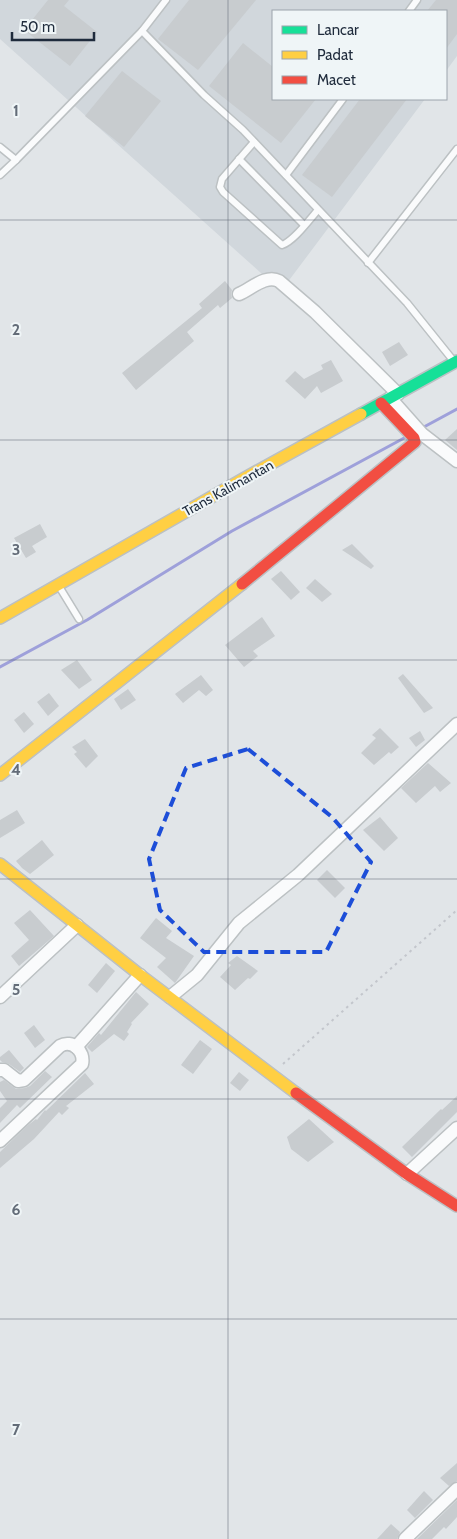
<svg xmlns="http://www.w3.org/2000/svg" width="457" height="1539" viewBox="0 0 457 1539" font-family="Cabin,sans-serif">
<rect width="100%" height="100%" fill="#e1e5e8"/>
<polygon fill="#d1d7dc" points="0,0 457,0 457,56 446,71 446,11 273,11 273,99 425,99 281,291 0,39"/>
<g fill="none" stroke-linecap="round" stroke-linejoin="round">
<g stroke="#9ea0da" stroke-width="3">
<polyline points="422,428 457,409"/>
<polyline points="0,667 87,620 232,531 406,437"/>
</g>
</g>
<g fill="#c8cccf">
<polygon points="48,0 69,0 64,6 97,32 70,66 24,30"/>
<polygon points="189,0 256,0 198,70 158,39"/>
<polygon points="436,0 457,0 457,34 446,49 446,11 427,11"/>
<polygon points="243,43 273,67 273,99 316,99 281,143 209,86"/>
<polygon points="122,71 161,101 124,147 85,116"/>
<polygon points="360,99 407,99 332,197 302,175"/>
<polygon points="225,281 232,290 231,294 232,298 220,308 218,305 187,332 194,341 136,390 122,373 202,308 199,304"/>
<polygon points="399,342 408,355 390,366 382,352"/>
<polygon points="331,360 343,381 321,393 317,386 305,399 285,381 295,371 304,379 323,369 321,365"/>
<polygon points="457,429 457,450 445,440"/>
<polygon points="40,524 47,537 32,546 36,552 26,558 14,538"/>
<polygon points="352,544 374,566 371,569 342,550"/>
<polygon points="281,571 300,592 291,600 271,579"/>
<polygon points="315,579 332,594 322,602 306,588"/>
<polygon points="262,617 275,636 253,651 258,656 244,667 225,645"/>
<polygon points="77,660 92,680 79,689 61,670"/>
<polygon points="403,674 433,708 424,713 398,678"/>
<polygon points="201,675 213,690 206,696 199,690 183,703 175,694"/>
<polygon points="128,689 136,700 121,710 114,699"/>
<polygon points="49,693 59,706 48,716 37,702"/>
<polygon points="24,712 34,724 24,733 14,720"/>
<polygon points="380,728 399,747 391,754 389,752 374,765 361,753 376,738 372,735"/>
<polygon points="420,731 425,740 416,747 409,738"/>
<polygon points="85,739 98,756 86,768 74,754 77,752 72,747"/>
<polygon points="428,763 451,783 440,792 435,786 416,803 401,788"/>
<polygon points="17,810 25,823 0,838 0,820"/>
<polygon points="380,817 398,838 384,851 363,830"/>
<polygon points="42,840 54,855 30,874 22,868 16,861"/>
<polygon points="327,870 345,888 335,898 317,880"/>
<polygon points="30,910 54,936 19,966 11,956 29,940 14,923"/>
<polygon points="156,918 172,931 166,938 194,956 175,983 157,967 166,958 140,938"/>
<polygon points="237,956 258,971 250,979 248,978 235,990 220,977 231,965 228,963"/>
<polygon points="106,963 115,971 97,993 88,985"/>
<polygon points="136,992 149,1004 131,1023 132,1024 127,1032 129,1034 124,1041 114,1034 92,1052 87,1047 99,1033 101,1035"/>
<polygon points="34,1025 45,1040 35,1048 24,1033"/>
<polygon points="200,1040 212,1049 193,1074 181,1065"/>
<polygon points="9,1050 24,1068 20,1072 9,1064 2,1062 0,1060 0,1057"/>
<polygon points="45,1071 52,1077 20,1108 17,1105 0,1123 0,1108 7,1101 0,1091 0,1082 4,1080 16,1089 25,1088 30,1086"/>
<polygon points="239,1072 249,1080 240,1091 230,1083"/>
<polygon points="85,1073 94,1084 66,1106 69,1108 62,1115 59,1112 34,1139 0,1168 0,1152 27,1126 36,1119 37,1120 45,1110 46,1111"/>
<polygon points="457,1096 457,1112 412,1157 402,1147 441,1109 442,1110"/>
<polygon points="309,1119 334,1142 308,1162 291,1149 287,1137"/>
<polygon points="457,1463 457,1481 449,1486 440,1478"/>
<polygon points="424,1491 433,1500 415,1518 407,1510"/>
<polygon points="457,1500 457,1517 446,1529 444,1527 432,1539 417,1539"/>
<polygon points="391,1524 400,1532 397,1539 377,1539"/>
</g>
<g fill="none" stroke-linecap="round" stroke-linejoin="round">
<defs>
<g id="lane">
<polyline points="166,0 142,31 204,95 243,130 407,303 452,359"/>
<polyline points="409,11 417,0"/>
<path d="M254,142L222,179L220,187L223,192L282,245C294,241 309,220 318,210"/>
<polyline points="0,147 16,160"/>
<polyline points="239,159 304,225"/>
<polyline points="0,175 16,160 142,31"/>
<polyline points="286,175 343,99"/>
<polyline points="368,263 457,149"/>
<polyline points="60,588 79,619"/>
</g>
<g id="street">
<path d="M239,294C251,289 266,274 279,281L315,312L398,394"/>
<polyline points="390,398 422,434 457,461"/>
<polyline points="0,997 77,925"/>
<polyline points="170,997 197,975 239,923 298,875 457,724"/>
<polyline points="76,1047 140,975"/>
<path d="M0,1070H4L18,1081L24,1080L60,1046C72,1039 85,1051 82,1064L0,1141"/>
<polyline points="407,1174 457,1128"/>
<polyline points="405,1539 457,1489"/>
</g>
<polyline id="fast" points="361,414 457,361"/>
<g id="slow">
<polyline points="0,618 243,479 361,414"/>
<polyline points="0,775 242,584"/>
<polyline points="0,864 140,975 296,1093"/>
</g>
<g id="jam">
<polyline points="242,584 415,442 414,438 381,403"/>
<polyline points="296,1093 407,1174 457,1206"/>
</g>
</defs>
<use href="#lane" stroke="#bcc1c3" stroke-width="9"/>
<use href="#street" stroke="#bcc1c3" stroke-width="15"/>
<use href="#fast" stroke="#bbc0c4" stroke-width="14"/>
<use href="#slow" stroke="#bbc0c4" stroke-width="14"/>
<use href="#jam" stroke="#bbc0c4" stroke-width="14"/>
<polyline stroke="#c3c6cc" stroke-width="2" stroke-dasharray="2.5 4" stroke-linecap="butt" points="283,1064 457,910"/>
<use href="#lane" stroke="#fafbfc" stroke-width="6"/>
<use href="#street" stroke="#fafbfc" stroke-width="12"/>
<use href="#fast" stroke="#16e098" stroke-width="11"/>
<use href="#slow" stroke="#ffcf43" stroke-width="11"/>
<use href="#jam" stroke="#f24e42" stroke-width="11"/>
</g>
<path fill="none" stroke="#1d4ed8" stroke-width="4" stroke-dasharray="10 6" stroke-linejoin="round" d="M248,749L332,817L371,862L326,952H204L160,910L149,859L186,768Z"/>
<path fill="none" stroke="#636c78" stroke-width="1" stroke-opacity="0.55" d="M228,0V1539M0,220H457M0,440H457M0,660H457M0,879H457M0,1099H457M0,1319H457"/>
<g text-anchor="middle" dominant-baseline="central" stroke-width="4" stroke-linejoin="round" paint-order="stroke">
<g font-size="14" fill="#1f2b3c" stroke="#eff5f7">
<text transform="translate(228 488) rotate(-29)">Trans Kalimantan</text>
</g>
</g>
<g font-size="16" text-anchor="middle" font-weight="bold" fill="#636c78" stroke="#eff5f7" stroke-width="4" stroke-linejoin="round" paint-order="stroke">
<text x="16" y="116">1</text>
<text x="16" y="335">2</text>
<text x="16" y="555">3</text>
<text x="16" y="775">4</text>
<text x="16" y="995">5</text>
<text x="16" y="1215">6</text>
<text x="16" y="1435">7</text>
</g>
<rect x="272" y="10" width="175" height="90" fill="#eff5f7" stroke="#9ca4ac"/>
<rect x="282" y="26" width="25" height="8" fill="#16e098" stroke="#9ca4ac"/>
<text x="317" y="35" font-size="15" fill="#1f2b3c">Lancar</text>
<rect x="282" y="51" width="25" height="8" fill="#ffcf43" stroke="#9ca4ac"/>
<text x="317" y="60" font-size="15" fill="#1f2b3c">Padat</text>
<rect x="282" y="76" width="25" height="8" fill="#f24e42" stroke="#9ca4ac"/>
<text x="317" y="85" font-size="15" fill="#1f2b3c">Macet</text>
<path d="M12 32v8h82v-8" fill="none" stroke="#1f2b3c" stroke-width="2.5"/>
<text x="20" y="32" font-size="15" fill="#1f2b3c" stroke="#eff5f7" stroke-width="4" paint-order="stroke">50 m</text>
</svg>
